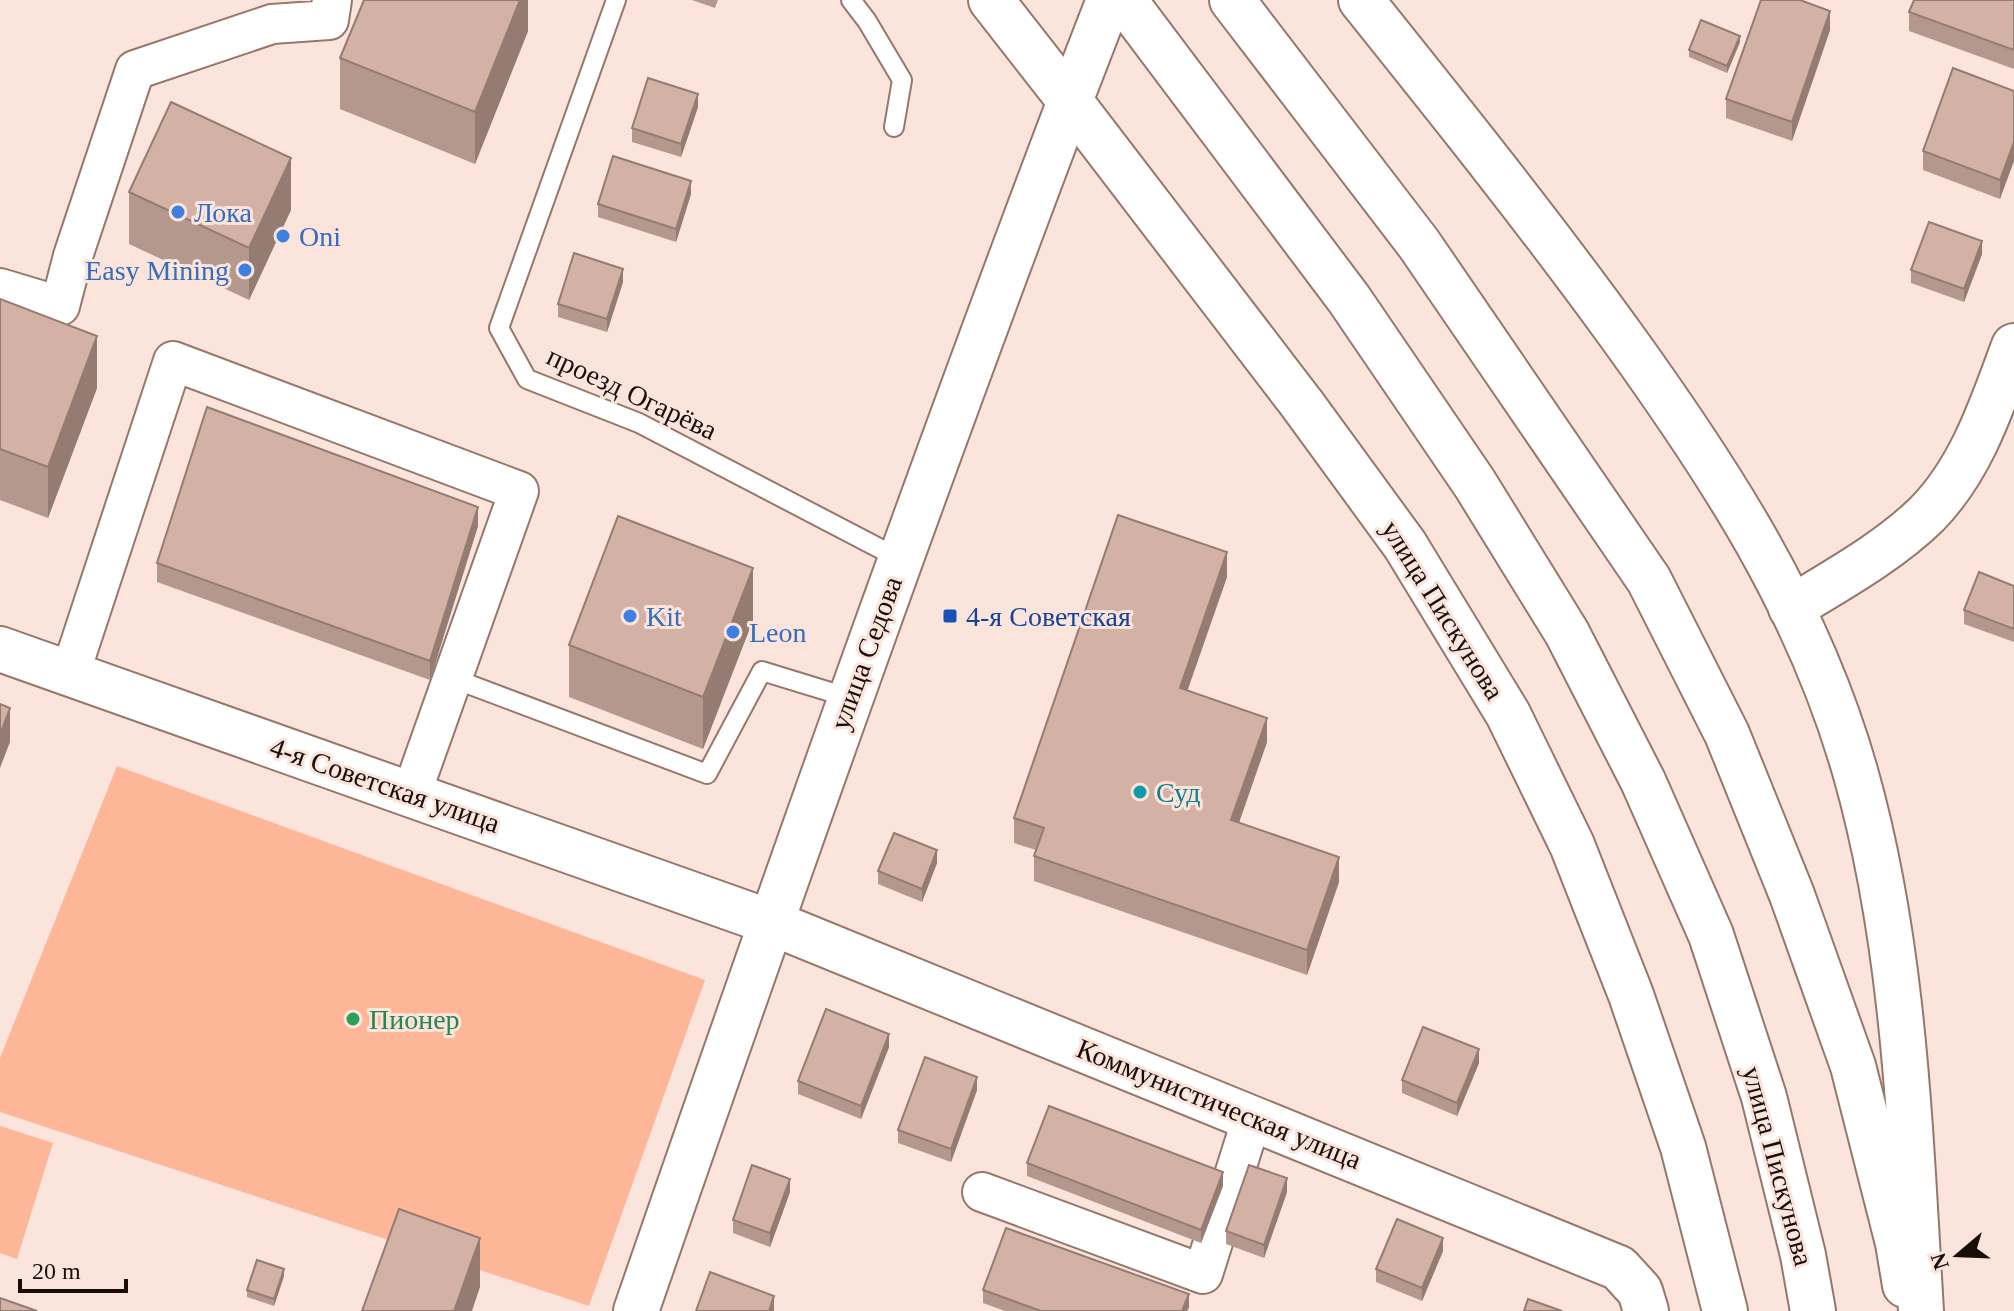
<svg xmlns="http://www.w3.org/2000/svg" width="2014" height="1311" viewBox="0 0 2014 1311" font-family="Georgia,serif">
<rect width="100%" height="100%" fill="#fae4dc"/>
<g fill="#feb698">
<polygon points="117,766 705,980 589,1306 0,1112 0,1058"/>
<polygon points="0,1126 53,1143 17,1259 0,1253"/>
</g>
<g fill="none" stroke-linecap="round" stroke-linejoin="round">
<defs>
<g id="lane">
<polyline points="616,0 499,328 527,379 639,423 900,559"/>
<polyline points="851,0 867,21 902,80 894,127"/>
<polyline points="452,678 707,774 762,671 850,698"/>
</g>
<g id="street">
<polyline points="0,288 60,306 73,256 135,70 272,24 329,20 332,0"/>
<polyline points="70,674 173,361 519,491 411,795"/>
<polyline points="982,1192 1203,1274 1252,1118"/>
</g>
<g id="secondary">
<polyline points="1124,0 1349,299 1475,484 1567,633 1643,781 1711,935 1764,1097 1803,1255 1813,1311"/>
<polyline points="1232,0 1419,244 1649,580 1727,734 1792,895 1853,1066 1898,1243 1905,1285"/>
<path d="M1791,608C1837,580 1888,552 1927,514C1972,468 1992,405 2014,346"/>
<polyline points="0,649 770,922 1619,1268 1640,1291 1646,1311"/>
<path d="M636,1311C776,906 918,502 1070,101L991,0"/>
</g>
<g id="primary">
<polyline points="1109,0 1070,101 1302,404 1405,545 1508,714 1572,845 1631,995 1683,1147 1725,1311"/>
<path d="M1361,0C1450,111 1539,222 1623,338C1721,474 1808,607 1855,771C1905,946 1910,1131 1921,1311"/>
</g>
</defs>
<use href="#lane" stroke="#97776a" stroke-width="22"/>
<use href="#street" stroke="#97776a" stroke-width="42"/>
<use href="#secondary" stroke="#97776a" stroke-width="48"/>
<use href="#primary" stroke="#97776a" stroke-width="48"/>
<use href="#lane" stroke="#fff" stroke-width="18"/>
<use href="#street" stroke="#fff" stroke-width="38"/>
<use href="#secondary" stroke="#fff" stroke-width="44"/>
<use href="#primary" stroke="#fff" stroke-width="44"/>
</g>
<g fill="#b5988d">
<polygon points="528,0 528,31 475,164 340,109 340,58"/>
<polygon points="692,0 718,0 715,8"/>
<polygon points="2014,0 2014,69 1909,31 1909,12"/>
<polygon points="1830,30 1792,141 1726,118 1726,99"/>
<polygon points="1740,42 1727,73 1689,57 1689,50"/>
<polygon points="2014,91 2000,199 1923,170 1923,151"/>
<polygon points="698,107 681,157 632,142 632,128"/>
<polygon points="129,192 291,210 249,300 129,244"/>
<polygon points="691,194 676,242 598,217 598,204"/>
<polygon points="1982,254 1964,302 1911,283 1911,270"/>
<polygon points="623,282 607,332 558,317 558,304"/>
<polygon points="0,299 97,388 48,518 0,500"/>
<polygon points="478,526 430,680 157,582 157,563"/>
<polygon points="1227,577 1187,690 1267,742 1239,823 1339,882 1307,975 1034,881 1034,856 1036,850 1014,843 1014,818"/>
<polygon points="2014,586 2014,642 1964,624 1964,610"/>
<polygon points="753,620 703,749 569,697 569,645"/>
<polygon points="937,863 922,902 878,884 878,871"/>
<polygon points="889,1047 861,1119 798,1094 798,1081"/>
<polygon points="1479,1063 1457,1116 1402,1093 1402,1080"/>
<polygon points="977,1090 951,1162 898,1143 898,1130"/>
<polygon points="1027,1163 1223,1186 1201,1243 1027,1176"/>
<polygon points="790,1192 770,1247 733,1233 733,1220"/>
<polygon points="1287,1192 1264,1258 1226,1244 1226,1231"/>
<polygon points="1443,1251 1422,1301 1376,1282 1376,1269"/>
<polygon points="284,1276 274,1306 247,1297 247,1290"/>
<polygon points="983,1290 1189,1307 1187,1311 1005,1311 983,1303"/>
</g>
<g fill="#947c73">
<polygon points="520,0 528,0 528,31 475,164 475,112"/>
<polygon points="1830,11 1830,30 1792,141 1792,122"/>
<polygon points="1740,36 1740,42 1727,73 1727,66"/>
<polygon points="698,94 698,107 681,157 681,144"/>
<polygon points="2014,142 2014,161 2000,199 2000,180"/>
<polygon points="291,158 291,210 249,300 249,248"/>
<polygon points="691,181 691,194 676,242 676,229"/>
<polygon points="1982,241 1982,254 1964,302 1964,289"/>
<polygon points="623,269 623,282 607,332 607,319"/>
<polygon points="97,336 97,388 48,518 48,467"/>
<polygon points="478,507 478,526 430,680 430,661"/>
<polygon points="1227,552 1227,577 1180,712 1180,688"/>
<polygon points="753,568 753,620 703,749 703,697"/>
<polygon points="10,708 10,742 0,768 0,735"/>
<polygon points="1267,718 1267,742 1231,845 1231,820"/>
<polygon points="937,850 937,863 922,902 922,889"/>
<polygon points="1339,857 1339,882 1307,975 1307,950"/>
<polygon points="889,1034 889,1047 861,1119 861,1106"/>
<polygon points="1479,1049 1479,1063 1457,1116 1457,1103"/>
<polygon points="977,1077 977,1090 951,1162 951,1149"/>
<polygon points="1223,1172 1223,1186 1201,1243 1201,1230"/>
<polygon points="1287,1178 1287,1192 1264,1258 1264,1245"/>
<polygon points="790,1179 790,1192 770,1247 770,1233"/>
<polygon points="480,1238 480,1287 472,1311 454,1311"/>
<polygon points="1443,1238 1443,1251 1422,1301 1422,1288"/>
<polygon points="284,1269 284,1276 274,1306 274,1299"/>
<polygon points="1189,1294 1189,1307 1187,1311 1182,1311"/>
<polygon points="774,1296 774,1311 769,1311"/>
</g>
<g fill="#d3b1a4" stroke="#947c73" stroke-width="2">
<polygon points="364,0 520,0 475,112 340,58"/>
<polygon points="1761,0 1800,0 1830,11 1792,122 1726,99"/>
<polygon points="1914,0 2014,0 2014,50 1909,12"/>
<polygon points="1701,20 1740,36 1727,66 1689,50"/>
<polygon points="1953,68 2014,91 2014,142 2000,180 1923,151"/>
<polygon points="648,78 698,94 681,144 632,128"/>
<polygon points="171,102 291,158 249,248 129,192"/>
<polygon points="613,156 691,181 676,229 598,204"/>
<polygon points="1929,222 1982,241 1964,289 1911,270"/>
<polygon points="574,253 623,269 607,319 558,304"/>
<polygon points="0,299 97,336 48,467 0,449"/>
<polygon points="207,407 478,507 430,661 157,563"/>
<polygon points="1118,515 1227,552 1180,688 1267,718 1231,820 1339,857 1307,950 1034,856 1044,828 1014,818"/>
<polygon points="618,516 753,568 703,697 569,645"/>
<polygon points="1979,572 2014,586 2014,629 1964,610"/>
<polygon points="0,704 10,708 0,735"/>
<polygon points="894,833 937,850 922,889 878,871"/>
<polygon points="826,1009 889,1034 861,1106 798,1081"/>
<polygon points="1423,1027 1479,1049 1457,1103 1402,1080"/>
<polygon points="925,1057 977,1077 951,1149 898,1130"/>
<polygon points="1049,1106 1223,1172 1201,1230 1027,1163"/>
<polygon points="752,1165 790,1179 770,1233 733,1220"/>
<polygon points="1249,1165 1287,1178 1264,1245 1226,1231"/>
<polygon points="399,1209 480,1238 454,1311 362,1311"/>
<polygon points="1397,1219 1443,1238 1422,1288 1376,1269"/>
<polygon points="1006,1228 1189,1294 1182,1311 1041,1311 983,1290"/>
<polygon points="257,1260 284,1269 274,1299 247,1290"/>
<polygon points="710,1272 774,1296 769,1311 696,1311"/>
<polygon points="0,1298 37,1311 0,1311"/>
<polygon points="1528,1299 1562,1311 1524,1311"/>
</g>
<g fill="#3f7fe0" stroke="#fae4dc" stroke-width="3">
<circle cx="178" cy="212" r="8"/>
<circle cx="283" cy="236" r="8"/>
<circle cx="245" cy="270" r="8"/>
<circle cx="630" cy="616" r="8"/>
<circle cx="733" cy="632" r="8"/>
</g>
<rect fill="#1a4fb4" stroke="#fae4dc" stroke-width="3" x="942" y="608" width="16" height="16" rx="4"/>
<circle fill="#0f9aa8" stroke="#fae4dc" stroke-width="3" cx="1140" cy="792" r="8"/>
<circle fill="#2e9e5b" stroke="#fae4dc" stroke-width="3" cx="353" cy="1019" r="8"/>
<g text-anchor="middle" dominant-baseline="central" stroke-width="6" stroke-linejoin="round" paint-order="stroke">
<g font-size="28" fill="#366cbe" stroke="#fae4dc" text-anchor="start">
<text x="194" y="212">Лока</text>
<text x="299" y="236">Oni</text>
<text x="229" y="270" text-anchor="end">Easy Mining</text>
<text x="646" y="616">Kit</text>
<text x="749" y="632">Leon</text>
</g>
<g font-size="28" fill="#190e09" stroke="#fae4dc">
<text transform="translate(632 393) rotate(25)">проезд Огарёва</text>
<text transform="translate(1443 610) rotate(58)">улица Пискунова</text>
<text transform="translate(866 653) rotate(-70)">улица Седова</text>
<text transform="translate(385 785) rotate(19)">4-я Советская улица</text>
<text transform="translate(1219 1104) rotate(22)">Коммунистическая улица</text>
<text transform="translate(1778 1166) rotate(75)">улица Пискунова</text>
</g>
<g font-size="28" fill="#164399" stroke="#fae4dc" text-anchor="start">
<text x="966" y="616">4-я Советская</text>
</g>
<g font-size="28" fill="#0d838f" stroke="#fae4dc" text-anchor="start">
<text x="1156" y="792">Суд</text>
</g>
<g font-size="28" fill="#27864d" stroke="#fae4dc" text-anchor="start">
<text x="369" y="1019">Пионер</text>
</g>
</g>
<g transform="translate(1958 1255) rotate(251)" stroke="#fae4dc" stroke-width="6" paint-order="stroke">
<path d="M0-6L14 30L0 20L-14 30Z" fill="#190e09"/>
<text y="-12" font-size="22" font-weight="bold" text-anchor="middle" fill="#190e09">N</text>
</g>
<path d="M20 1279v12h106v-12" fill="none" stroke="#190e09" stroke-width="4"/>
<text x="32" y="1279" font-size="24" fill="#190e09" stroke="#fae4dc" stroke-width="6" paint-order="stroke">20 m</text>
</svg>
